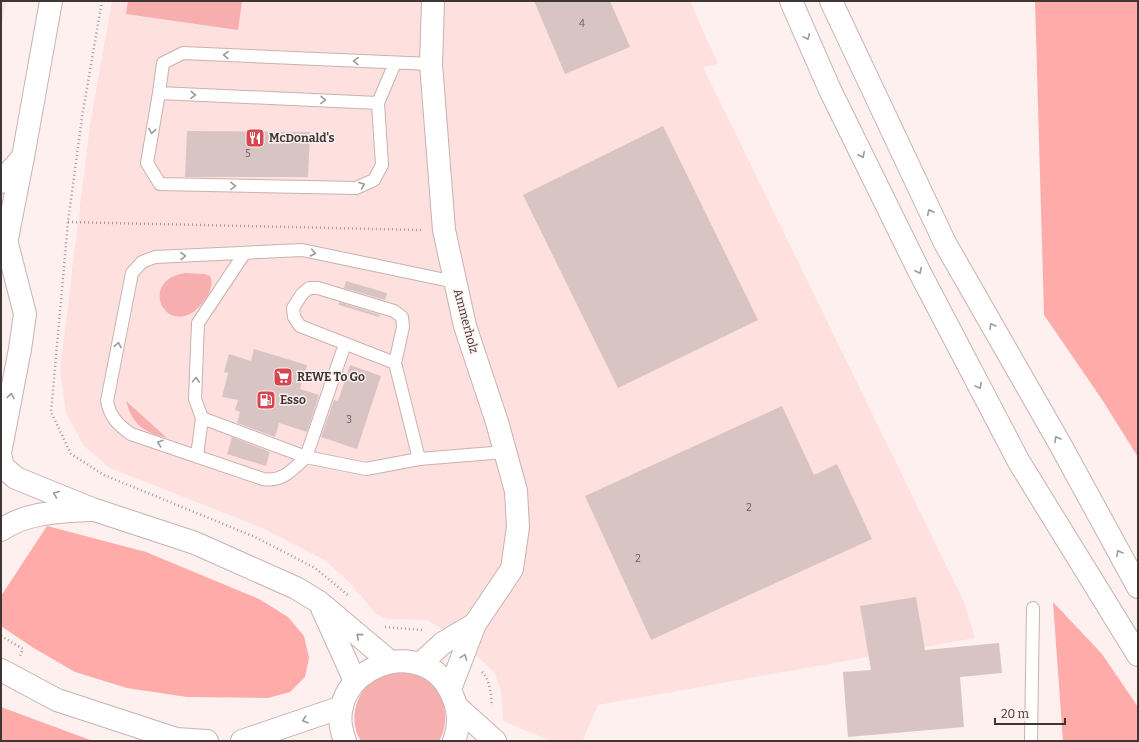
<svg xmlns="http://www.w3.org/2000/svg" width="1139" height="742" viewBox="0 0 1139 742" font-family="Bitter,serif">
<rect width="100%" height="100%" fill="#fdf0ef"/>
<g fill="#fee0df">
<polygon points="1,1 6,1 1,30"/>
<polygon points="112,1 690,1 718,64 703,67 964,602 975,638 598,705 582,741 551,741 503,721 501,691 495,673 461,641 427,620 387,619 375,613 351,584 325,560 260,527 110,468 84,446 66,413 60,370 90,125"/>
</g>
<g fill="#f6afae">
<polygon points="128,1 242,1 238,30 126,14"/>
<path d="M185,273L205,274L210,276C214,285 209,294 204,301C170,346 134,281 185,273Z"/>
<path d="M126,401L167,438C144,432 133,426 126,401Z"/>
<path d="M403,672C413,674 421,676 429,682C446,696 450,723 439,741H361C348,722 355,693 374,680C383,674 393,673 403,672Z"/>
</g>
<g fill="#ffabaa">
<polygon points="1035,1 1138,1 1138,457 1101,398 1044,315"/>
<polygon points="47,526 146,552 259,599 288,617 304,636 309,658 305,677 290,692 268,698 187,697 127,688 75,672 32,647 1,626 1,596"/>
<polygon points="1053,602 1102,654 1138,707 1138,741 1063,741"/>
<polygon points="1,707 93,741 1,741"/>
</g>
<g fill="#d9c4c4">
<polygon points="534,1 610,1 630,47 565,74"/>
<polygon points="663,126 758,320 618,388 523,195"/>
<polygon points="187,131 310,132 308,177 185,177"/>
<polygon points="346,281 387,293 385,300 344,288"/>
<polygon points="339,302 380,315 379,317 339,305"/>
<polygon points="254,349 307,365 300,389 319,395 307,432 279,423 275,437 237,423 240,412 235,410 238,400 222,397 228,373 224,372 229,354 251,361"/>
<polygon points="350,365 381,376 357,449 321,437 334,400 338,401"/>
<polygon points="782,406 814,475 837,464 872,539 651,640 585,496"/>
<polygon points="232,437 270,452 266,466 227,454"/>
<polygon points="916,597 925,650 999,643 1002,673 960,677 964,727 848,737 843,672 871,670 860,606"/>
</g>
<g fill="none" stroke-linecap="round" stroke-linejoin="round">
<defs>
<g id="lane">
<polyline points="395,63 378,103 159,93 163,63 183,53 431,64"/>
<polyline points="159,93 147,163 160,184 356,188 374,180 382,165 378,103"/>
<path d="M455,282L302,250L155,257L142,262L132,273L107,401C110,417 118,425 131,434L263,479C283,482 292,470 306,457L366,469L419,459L505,452"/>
<polyline points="395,363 300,326 294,317 293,308 302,294 309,288 318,288 394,311 402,317 403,327 395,363 419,459"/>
<polyline points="202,418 306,457 345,344"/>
<polyline points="197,456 202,418 195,399 198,323 244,254"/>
<polyline points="1031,741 1033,608"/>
</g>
<g id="street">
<polyline points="433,1 431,64 444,230 465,326 497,422 516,491 518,527 512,569 475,624 450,689"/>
<polyline points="420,664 443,643 475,624"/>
</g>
<g id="secondary">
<polyline points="1,670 57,700 176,739 207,741"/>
<polyline points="457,707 495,741"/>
<polyline points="242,741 342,707"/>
<path d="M345,741C317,670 426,627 453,697C459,711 460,726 454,741"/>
</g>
<polyline id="primary" points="23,157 51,1"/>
<g id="highway">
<polyline points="791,1 830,90 919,271 1019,462 1138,655"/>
<polyline points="831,1 945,243 1060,444 1138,587"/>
<polyline points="1,182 23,157"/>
<polyline points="4,254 23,157"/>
<polyline points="1,448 20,349 25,314 6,240"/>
<polyline points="1,458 3,467 16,478 92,509 195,543 296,588 319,602 389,661"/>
<path d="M1,530C27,512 59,512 89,510"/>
<polyline points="322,608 355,681"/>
</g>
</defs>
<use href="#lane" stroke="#c7b2b1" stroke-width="14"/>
<use href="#street" stroke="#c7b2b1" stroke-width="24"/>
<use href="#secondary" stroke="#c7b2b1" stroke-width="24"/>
<use href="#primary" stroke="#c7b2b1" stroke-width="24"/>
<use href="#highway" stroke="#c7b2b1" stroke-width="24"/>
<g stroke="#a49998" stroke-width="2.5" stroke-dasharray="1 3" stroke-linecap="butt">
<polyline points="102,1 82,117 68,222 51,412 71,454 104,475 255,537 315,568 349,596"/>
<polyline points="68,222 421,230"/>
<polyline points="385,627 422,630"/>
<polyline points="1,636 23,649 20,656"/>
<path d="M482,672C490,679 491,695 492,706"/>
</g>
<use href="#lane" stroke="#fff" stroke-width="12"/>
<use href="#street" stroke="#fff" stroke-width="22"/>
<use href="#secondary" stroke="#fff" stroke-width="22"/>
<use href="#primary" stroke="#fff" stroke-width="22"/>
<use href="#highway" stroke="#fff" stroke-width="22"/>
</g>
<defs><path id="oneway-chevron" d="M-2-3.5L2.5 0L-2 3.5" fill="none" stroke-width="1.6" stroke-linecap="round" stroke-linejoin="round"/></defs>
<g stroke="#9e9a9a">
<use href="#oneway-chevron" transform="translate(807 37) rotate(66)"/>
<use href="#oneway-chevron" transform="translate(226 55) rotate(-178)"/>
<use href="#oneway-chevron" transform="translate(356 61) rotate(-178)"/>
<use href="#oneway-chevron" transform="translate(193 95) rotate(3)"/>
<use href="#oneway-chevron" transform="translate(323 100) rotate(2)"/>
<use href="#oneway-chevron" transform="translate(152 131) rotate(100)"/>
<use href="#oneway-chevron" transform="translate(862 155) rotate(64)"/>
<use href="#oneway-chevron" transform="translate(362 185) rotate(-22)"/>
<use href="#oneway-chevron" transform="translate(233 186) rotate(1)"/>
<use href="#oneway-chevron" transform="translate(930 212) rotate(-115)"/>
<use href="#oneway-chevron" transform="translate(313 253) rotate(12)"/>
<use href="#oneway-chevron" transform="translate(183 256) rotate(-2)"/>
<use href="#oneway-chevron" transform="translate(919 271) rotate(63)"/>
<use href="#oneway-chevron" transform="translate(992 326) rotate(-120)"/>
<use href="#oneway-chevron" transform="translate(118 345) rotate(-79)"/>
<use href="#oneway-chevron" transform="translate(196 380) rotate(-87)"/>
<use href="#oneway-chevron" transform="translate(979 386) rotate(62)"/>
<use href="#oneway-chevron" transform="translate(11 396) rotate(-79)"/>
<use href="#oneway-chevron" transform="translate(1057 439) rotate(-120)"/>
<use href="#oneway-chevron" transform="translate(160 443) rotate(-161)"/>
<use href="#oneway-chevron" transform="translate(56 494) rotate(-158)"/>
<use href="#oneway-chevron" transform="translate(1119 553) rotate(-119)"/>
<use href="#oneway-chevron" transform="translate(359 636) rotate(-140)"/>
<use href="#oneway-chevron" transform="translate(464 657) rotate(-69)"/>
<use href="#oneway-chevron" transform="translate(305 720) rotate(161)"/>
</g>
<defs>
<symbol id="restaurant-square" viewBox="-11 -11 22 22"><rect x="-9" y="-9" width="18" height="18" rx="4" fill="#d64651" stroke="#fdf0ef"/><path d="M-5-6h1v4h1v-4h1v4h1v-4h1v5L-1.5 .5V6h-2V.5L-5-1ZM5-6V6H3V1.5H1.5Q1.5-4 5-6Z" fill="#fff"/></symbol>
<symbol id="supermarket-square" viewBox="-11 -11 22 22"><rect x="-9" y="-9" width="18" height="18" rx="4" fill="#d64651" stroke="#fdf0ef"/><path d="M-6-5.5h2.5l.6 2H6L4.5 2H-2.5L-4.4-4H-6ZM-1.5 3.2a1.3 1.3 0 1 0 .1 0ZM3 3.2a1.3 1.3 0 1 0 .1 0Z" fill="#fff"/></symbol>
<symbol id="fuel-square" viewBox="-11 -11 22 22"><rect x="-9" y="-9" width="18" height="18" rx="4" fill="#d64651" stroke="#fdf0ef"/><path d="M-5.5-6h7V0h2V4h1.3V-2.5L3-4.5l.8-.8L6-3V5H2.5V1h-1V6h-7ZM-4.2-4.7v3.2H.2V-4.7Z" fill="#fff"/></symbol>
</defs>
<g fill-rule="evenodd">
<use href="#restaurant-square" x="244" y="127" width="22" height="22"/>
<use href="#supermarket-square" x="272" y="366" width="22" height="22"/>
<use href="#fuel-square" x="255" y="389" width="22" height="22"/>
</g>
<g text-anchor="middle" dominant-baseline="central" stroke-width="3" stroke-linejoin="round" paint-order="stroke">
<g font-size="10" fill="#655a59">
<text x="582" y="24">4</text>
<text x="248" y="154">5</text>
<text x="349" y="420">3</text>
<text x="749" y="508">2</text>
<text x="638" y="559">2</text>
</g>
<g font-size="12" font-weight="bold" fill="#3e3635" stroke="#fdf0ef" text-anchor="start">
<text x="269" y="138">McDonald's</text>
<text x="297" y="377">REWE To Go</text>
<text x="280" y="400">Esso</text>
</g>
<g font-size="12" fill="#3e3635" stroke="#fdf0ef">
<text transform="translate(466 321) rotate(75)">Ammerholz</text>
</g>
</g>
<rect width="1139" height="742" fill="none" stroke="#3e3635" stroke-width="4"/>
<path d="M995 718v6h70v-6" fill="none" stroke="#3e3635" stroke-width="2"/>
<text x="1001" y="718" font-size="12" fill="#3e3635" stroke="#fdf0ef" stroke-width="3" paint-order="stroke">20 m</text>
</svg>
